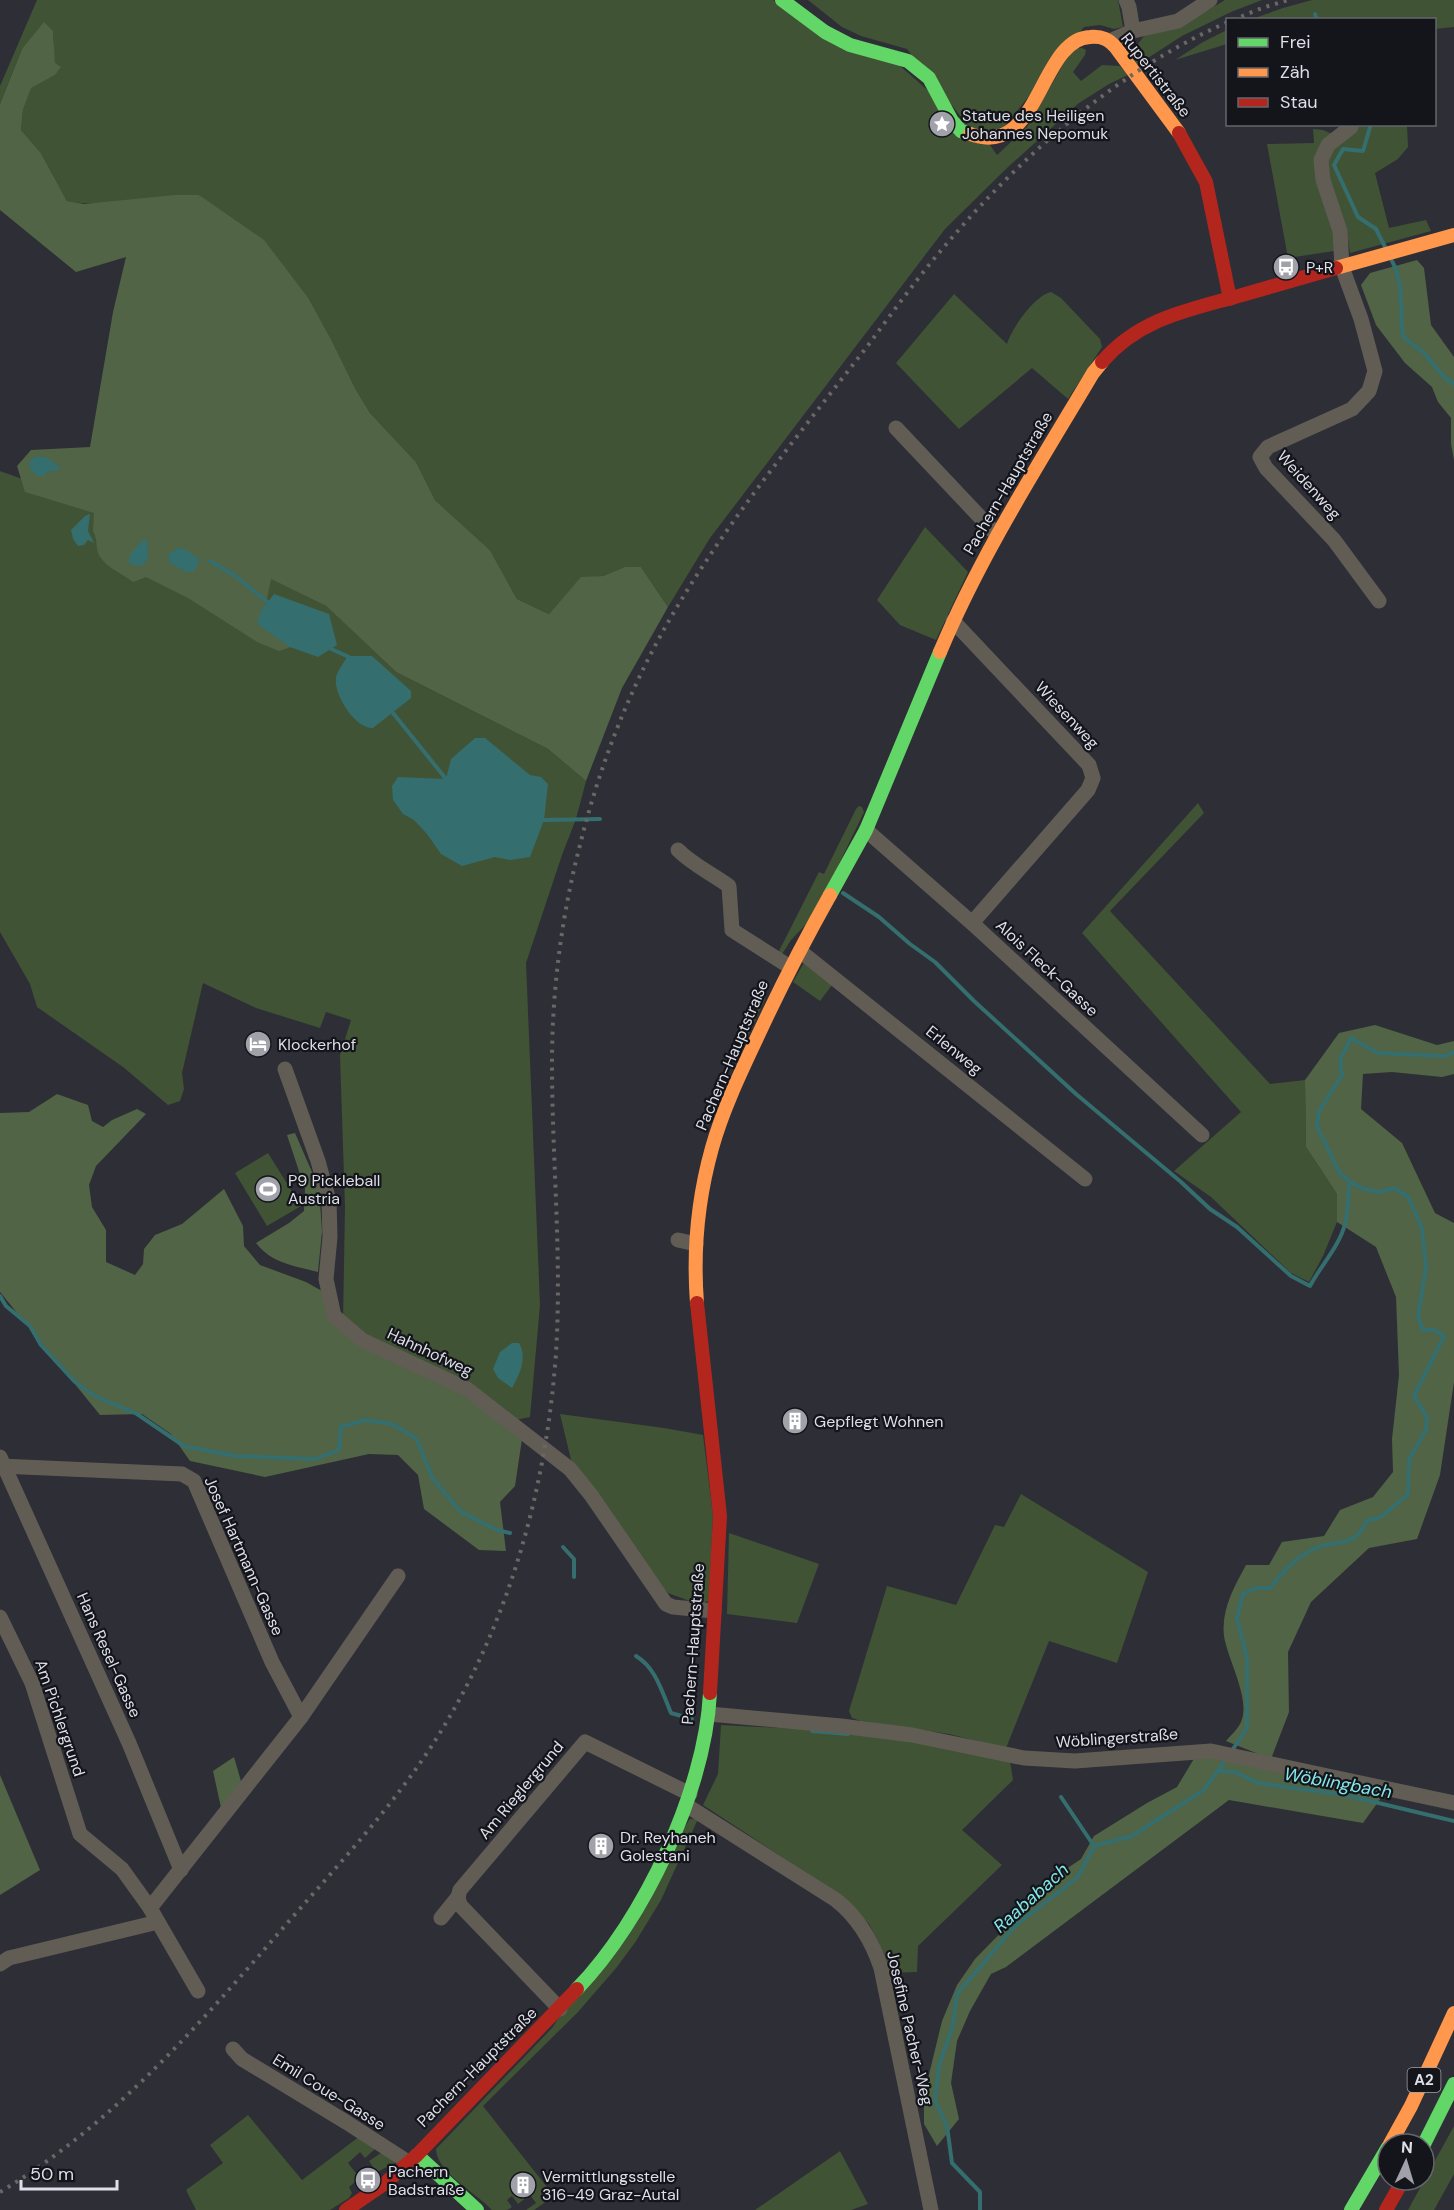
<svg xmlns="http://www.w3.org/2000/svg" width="1454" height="2210" viewBox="0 0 1454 2210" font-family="'DM Sans',sans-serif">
<rect width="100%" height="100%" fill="#2e2e36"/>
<g fill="#405335">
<path d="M37,0H773L899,65L990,145L997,155L1027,127L1072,49L1082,48L1086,50L1085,55L1073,72L1081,81L1102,65L1120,66L1128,75L1109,84L1079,103L1007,168L945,229L710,538L668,607L641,567H626L603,576L581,578L549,614L517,599L490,550L435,500L416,462L370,413L355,388L332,341L309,299L199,195C158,195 105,209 67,201L41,153L21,130L23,110L31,87L55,75L53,31L22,49L0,104V86Z"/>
<polygon points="808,0 1118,0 1123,27 1114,29 1100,25 1084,27 1005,126 989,132 970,128 907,49 861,36 842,27"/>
<polygon points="1225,0 1262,0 1231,12 1182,36 1134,67 1132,52 1144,36 1179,27"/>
<polygon points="1312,0 1454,0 1454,27 1435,29 1434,20 1252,19 1283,8"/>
<polygon points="1227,30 1227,44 1175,60 1203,42"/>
<polygon points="1342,125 1407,125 1408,147 1398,159 1375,173 1389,228 1426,220 1431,231 1350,253 1346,225 1336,225 1334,251 1288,258 1267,144 1314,143 1313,129 1323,130 1330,133 1339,130"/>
<path d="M1051,292L1061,298L1100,339L1102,347L1068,399L1032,368L959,429L896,363L954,294L1007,344C1012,328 1034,296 1051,292Z"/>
<polygon points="0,471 198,542 326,606 396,672 548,749 586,781 576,819 562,855 526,963 540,1305 530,1417 515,1420 386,1349 343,1320 345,1207 340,1055 351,1020 326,1012 320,1028 256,1008 203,983 182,1073 184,1089 180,1101 168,1105 123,1067 37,1007 30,984 0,932"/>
<polygon points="925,527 968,572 936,640 900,625 877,600"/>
<polygon points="1198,803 1204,813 1110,911 1270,1084 1305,1080 1306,1147 1337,1194 1337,1222 1323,1256 1309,1282 1291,1273 1211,1197 1174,1171 1241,1112 1082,933"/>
<polygon points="859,806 862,807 864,812 814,916 791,940 782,954 777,955 819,872 824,874 856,809"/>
<polygon points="805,961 835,981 820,1001 793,982"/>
<polygon points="761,995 765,999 743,1047 733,1049 758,996"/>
<polygon points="268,1153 301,1206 267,1226 235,1173"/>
<polygon points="560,1414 664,1428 703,1435 713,1515 709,1601 698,1604 668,1593 641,1562 572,1464"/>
<polygon points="1021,1494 1148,1572 1117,1663 1049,1641 1006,1748 949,1734 861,1721 852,1718 849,1711 887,1586 956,1605 995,1525 1004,1527"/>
<polygon points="729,1533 819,1564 797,1623 727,1614"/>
<polygon points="721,1725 841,1731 927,1741 1010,1761 1013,1780 962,1830 1002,1865 918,1946 917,1972 888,1973 879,1943 869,1924 843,1897 703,1805 718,1774"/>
<path d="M690,1819H698L661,1900L636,1941L617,1967L578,2012L483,2106L554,2196L534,2210H526L536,2203L530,2195L518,2204L512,2196L507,2200L512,2207L507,2210H492C478,2194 436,2172 436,2149L552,2028Z"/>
<polygon points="248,2115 302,2180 360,2136 375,2149 365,2158 360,2152 348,2163 360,2178 349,2187 352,2193 349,2198 330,2210 196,2210 186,2190 223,2163 210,2145"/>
<polygon points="1454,2126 1454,2174 1434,2210 1408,2210"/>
<polygon points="840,2151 868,2204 851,2210 755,2210"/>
<polygon points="381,2153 394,2158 395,2163 373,2174 370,2170 373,2167 369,2161"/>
</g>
<g fill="#516445">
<path d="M44,22L53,31L55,63L61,67L55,75L31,88L23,110L21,130L41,153L67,201L84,204L175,195H199L264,240L309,299L332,341L355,388L370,413L416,462L435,500L490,550L517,599L549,614L581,577L603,576L625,567H641L668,607L622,688L586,781L548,749L396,672L326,606L271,579L263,619L297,645L279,651L257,642L188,598L146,577L133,582C123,574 105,567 99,555C95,547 98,539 93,531L94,513L25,492L17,466L31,450L90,447L113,312L126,257L76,272L0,210V104L22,49Z"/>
<polygon points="1417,260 1424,268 1431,325 1454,357 1454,460 1451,444 1451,418 1438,402 1432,387 1405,363 1376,325 1361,285 1370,273"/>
<path d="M1375,1025L1437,1045L1454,1041V1074L1442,1077L1392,1072L1363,1074L1361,1109L1402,1143L1435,1213L1454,1223V1382L1440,1475L1417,1539L1369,1548L1311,1602L1288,1652L1289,1712L1271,1759L1226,1741C1231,1735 1238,1729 1241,1722C1251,1699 1228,1661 1224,1636C1221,1610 1234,1587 1246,1565H1269L1282,1542L1324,1536L1340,1510L1373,1497L1393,1472L1392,1439L1399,1375L1396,1297L1376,1247L1337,1222V1194L1306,1147L1305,1080L1339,1033Z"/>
<polygon points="57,1094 88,1105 92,1121 103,1127 112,1120 137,1109 146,1114 96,1166 89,1185 92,1207 106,1230 106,1262 135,1275 143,1264 144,1249 155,1235 182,1224 224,1189 243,1226 244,1246 260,1265 306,1282 322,1291 334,1322 463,1392 522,1439 515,1486 500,1502 506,1551 479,1550 424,1509 418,1475 398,1455 369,1454 265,1477 190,1461 171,1434 142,1414 100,1415 0,1292 0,1113 29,1112"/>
<path d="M295,1133L319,1188L322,1231L318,1272C295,1266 271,1263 256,1243L289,1223L304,1211L305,1189L287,1135Z"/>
<polygon points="1213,1756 1383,1795 1363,1823 1229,1800 1006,1967 991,1974 970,2011 957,2041 951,2083 959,2119 937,2146 924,2124 924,2095 942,2021 957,1985 975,1959 1019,1914 1032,1892 1081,1859 1094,1836 1147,1803 1177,1787 1195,1757"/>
<polygon points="234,1757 243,1788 222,1812 213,1771"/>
<polygon points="0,1775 40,1870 0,1895"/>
</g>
<g fill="#356e6e">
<polygon points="38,456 48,458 60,467 58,470 47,472 45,476 38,476 31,471 29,463 33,458"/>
<polygon points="90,514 88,531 94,543 88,540 84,545 78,546 73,539 71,530 85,516"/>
<polygon points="144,539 147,539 148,559 143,565 136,566 128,562 131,553"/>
<polygon points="177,548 187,550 199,559 198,565 193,572 186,572 170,563 168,555"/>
<polygon points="274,594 329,614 337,645 318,657 290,647 257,624 261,611"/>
<path d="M348,656H372L411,691V698L373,728C355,729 333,694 336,677C338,670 344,662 348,656Z"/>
<polygon points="475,738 485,738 530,775 541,777 548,784 544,820 530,857 510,860 495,857 462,866 441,854 427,834 414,820 403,814 393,800 392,786 398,777 446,779 451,759"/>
<path d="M512,1343H519C528,1358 519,1375 512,1388L498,1378L493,1369L500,1352Z"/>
</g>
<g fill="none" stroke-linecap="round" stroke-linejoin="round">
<g stroke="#356e6e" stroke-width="4">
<polyline points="1315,14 1317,20"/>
<polyline points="1371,124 1363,151 1343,149 1334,165 1358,217 1376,229 1386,249"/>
<path d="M1392,261C1405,285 1399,311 1403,337L1424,353L1445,378L1454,384"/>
<polyline points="210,561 234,575 270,604"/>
<polyline points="329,648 349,657"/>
<polyline points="389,708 446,779 449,781"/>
<polyline points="539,818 544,820 600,819"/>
<path d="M843,893L879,917L910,944L935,962L974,1001L1076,1094L1181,1182L1210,1209L1237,1227L1291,1276L1310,1286C1321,1265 1339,1247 1345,1224C1349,1211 1347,1195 1350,1182"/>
<polyline points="0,1296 6,1306 30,1326 41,1345 74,1381 93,1395 137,1414 184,1446 235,1456 315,1459 339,1450 341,1427 365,1420 392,1424 416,1438 433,1479 461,1512 497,1530 510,1533"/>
<polyline points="563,1547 574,1559 574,1577"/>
<path d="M636,1656C656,1668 662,1692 671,1713L692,1719"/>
<polyline points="812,1731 848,1734"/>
<path d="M1231,1752L1247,1728V1658L1237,1618L1243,1594L1256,1588H1270C1283,1571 1296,1557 1316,1548C1337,1539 1356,1549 1366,1521L1381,1517L1408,1494L1409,1459L1426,1430L1427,1417L1414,1396L1444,1336L1434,1330H1423L1418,1317L1426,1267L1422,1228L1408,1197L1395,1188L1380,1192L1364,1189L1350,1182L1339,1172L1317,1126L1319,1111L1342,1075L1340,1060L1351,1038L1378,1053L1445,1056L1454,1052"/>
<polyline points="1219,1771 1235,1772 1258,1783 1345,1795 1454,1821"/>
<polyline points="1061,1797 1094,1846"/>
<polyline points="980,2210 980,2192 952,2163 947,2126 935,2101 939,2066 953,2025 957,1994 1015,1926 1078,1877 1094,1846 1132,1836 1204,1790 1227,1758"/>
</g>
<g stroke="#625d54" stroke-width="15">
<polyline points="1126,0 1129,7 1133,31"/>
<polyline points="1110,41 1133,31 1178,21 1210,0"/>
<polyline points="1352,124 1351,127 1328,145 1321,160 1323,180 1340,231 1342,267 1361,319 1375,371 1369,391 1352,409 1268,447 1260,457 1266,468 1334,540 1379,601"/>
<polyline points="896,428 997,535"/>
<polyline points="953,621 1089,765 1093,778 1088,790 972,923"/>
<polyline points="866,830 972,923 1202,1135"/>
<path d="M678,850C693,865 711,873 729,886L732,930L790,967"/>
<polyline points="800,951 1085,1179"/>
<polyline points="285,1069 318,1161 329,1201 330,1237 326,1279 334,1316 362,1340 467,1389 570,1469 591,1495 666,1604 673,1607 714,1611"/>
<polyline points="678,1240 696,1244"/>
<polyline points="0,1457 129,1743 181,1870"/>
<polyline points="0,1466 182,1474 194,1481 272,1662 301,1717"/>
<polyline points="0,1617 32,1683 80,1834 122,1869 150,1908 158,1922 9,1958 0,1964"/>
<polyline points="709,1714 841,1726 912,1735 1024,1758 1075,1761 1211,1751 1454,1803"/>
<path d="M686,1805L836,1900C859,1918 872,1941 881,1968L931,2210"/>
<polyline points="150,1908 301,1717 398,1576"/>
<polyline points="441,1918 458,1897"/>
<polyline points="158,1922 198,1991"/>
<polyline points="560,2009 460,1905 458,1897 460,1890 585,1742 690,1794"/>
<polyline points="233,2049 242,2059 346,2122 408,2162"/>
</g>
<g stroke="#63d668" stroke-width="14">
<polyline points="782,0 825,32 850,45 908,61 929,78 952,121 961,131 970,134"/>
<polyline points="830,895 866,830 940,652"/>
<path d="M577,1989C644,1920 705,1790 710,1693"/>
<polyline points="1424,2144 1454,2084"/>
<polyline points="417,2155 477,2210"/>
<polyline points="1351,2210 1388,2147"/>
</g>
<g stroke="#ff974d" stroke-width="14">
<path d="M970,134C1040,160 1039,39 1090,37C1102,36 1109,39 1117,49L1179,133"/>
<polyline points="1336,268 1454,235"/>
<path d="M940,652C981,554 1039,464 1093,373L1102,362"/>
<path d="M697,1303C693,1251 698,1198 712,1148C722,1112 739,1076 755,1042C778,992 803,943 830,895"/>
<polyline points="1390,2144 1411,2106 1454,2013"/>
</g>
<g stroke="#b3261e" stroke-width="14">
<polyline points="1179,133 1206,182 1230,299"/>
<path d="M1102,362C1138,320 1184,311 1235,297C1269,287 1302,278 1336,268"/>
<polyline points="697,1303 720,1516 710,1693"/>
<polyline points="346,2210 384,2184 417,2155 577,1989"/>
<polyline points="1386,2210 1403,2180"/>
</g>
<g stroke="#6a6764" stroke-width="4" stroke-dasharray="3 6" stroke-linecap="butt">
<polyline points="1233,20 1262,8 1288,0"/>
<path d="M0,2192C107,2128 189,2036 270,1943C324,1880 383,1819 429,1750C507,1632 546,1493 556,1353C562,1256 552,1159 552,1063C552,989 562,913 581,841C599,769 626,698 662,633C718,532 798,436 869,344C895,309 921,273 950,240C1024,153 1122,68 1228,22"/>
</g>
</g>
<defs>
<symbol id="sight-disc" viewBox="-11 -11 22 22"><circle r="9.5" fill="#a1a1aa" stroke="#14141b"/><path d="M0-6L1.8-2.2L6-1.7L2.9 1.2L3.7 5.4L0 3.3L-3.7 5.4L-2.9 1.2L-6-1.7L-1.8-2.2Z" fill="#fff"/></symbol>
<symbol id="bus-disc" viewBox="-11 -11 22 22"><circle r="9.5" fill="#a1a1aa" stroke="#14141b"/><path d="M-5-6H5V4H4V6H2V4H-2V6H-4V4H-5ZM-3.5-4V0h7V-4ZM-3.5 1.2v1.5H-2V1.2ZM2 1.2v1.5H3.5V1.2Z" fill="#fff"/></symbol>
<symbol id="hotel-disc" viewBox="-11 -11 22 22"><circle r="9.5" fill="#a1a1aa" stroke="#14141b"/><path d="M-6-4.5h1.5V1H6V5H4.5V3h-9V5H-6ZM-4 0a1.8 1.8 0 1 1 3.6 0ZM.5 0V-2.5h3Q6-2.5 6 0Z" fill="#fff"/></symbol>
<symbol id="stadium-disc" viewBox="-11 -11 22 22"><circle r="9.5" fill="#a1a1aa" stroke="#14141b"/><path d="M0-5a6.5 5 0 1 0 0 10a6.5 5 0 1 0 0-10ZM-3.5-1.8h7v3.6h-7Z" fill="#fff"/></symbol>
<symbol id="building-disc" viewBox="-11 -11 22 22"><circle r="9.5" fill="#a1a1aa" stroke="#14141b"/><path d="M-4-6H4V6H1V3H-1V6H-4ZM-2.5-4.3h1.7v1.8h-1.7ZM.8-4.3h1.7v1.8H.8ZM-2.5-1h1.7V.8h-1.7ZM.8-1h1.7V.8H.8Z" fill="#fff"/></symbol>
</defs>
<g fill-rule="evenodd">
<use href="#sight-disc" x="927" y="109" width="30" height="30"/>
<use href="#bus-disc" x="1271" y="252" width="30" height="30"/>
<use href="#hotel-disc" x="243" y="1029" width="30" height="30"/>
<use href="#stadium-disc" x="253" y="1174" width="30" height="30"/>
<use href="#building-disc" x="780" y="1406" width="30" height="30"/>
<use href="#building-disc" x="586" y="1831" width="30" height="30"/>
<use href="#bus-disc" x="353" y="2165" width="30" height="30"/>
<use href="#building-disc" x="508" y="2170" width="30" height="30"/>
</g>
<g text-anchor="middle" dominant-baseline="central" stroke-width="4.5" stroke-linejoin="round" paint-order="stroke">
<rect fill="#14141b" stroke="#a2a2ab" stroke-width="1.5" x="1407.5" y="2068" width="33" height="24" rx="4.5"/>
<g font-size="15" font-weight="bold" fill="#dfdfe9">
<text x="1424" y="2080">A2</text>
</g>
<g font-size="16" fill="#dfdfe9" stroke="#14141b">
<text transform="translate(1156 75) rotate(52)">Rupertistraße</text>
<text transform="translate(1008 483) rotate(-60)">Pachern-Hauptstraße</text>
<text transform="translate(1309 485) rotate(48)">Weidenweg</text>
<text transform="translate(1067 715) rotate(47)">Wiesenweg</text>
<text transform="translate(1047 968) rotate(43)">Alois Fleck-Gasse</text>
<text transform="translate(954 1050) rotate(39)">Erlenweg</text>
<text transform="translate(732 1055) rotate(-67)">Pachern-Hauptstraße</text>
<text transform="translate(430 1352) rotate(25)">Hahnhofweg</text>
<text transform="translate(244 1556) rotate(66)">Josef Hartmann-Gasse</text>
<text transform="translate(693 1644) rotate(-86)">Pachern-Hauptstraße</text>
<text transform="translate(109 1655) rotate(66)">Hans Resel-Gasse</text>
<text transform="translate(60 1718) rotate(71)">Am Pichlergrund</text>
<text transform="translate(1117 1738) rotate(-4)">Wöblingerstraße</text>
<text transform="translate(521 1790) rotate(-50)">Am Rieglergrund</text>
<text transform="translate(910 2028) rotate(77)">Josefine Pacher-Weg</text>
<text transform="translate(477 2067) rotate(-45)">Pachern-Hauptstraße</text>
<text transform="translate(329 2092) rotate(32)">Emil Coue-Gasse</text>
</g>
<g font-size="16" fill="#dfdfe9" stroke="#14141b" text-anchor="start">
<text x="962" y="115">Statue des Heiligen<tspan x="962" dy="18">Johannes Nepomuk</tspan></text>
<text x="1306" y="267">P+R</text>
<text x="278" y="1044">Klockerhof</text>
<text x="288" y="1180">P9 Pickleball<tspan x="288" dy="18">Austria</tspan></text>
<text x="814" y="1421">Gepflegt Wohnen</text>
<text x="620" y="1837">Dr. Reyhaneh<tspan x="620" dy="18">Golestani</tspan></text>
<text x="388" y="2171">Pachern<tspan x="388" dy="18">Badstraße</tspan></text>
<text x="542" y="2176">Vermittlungsstelle<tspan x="542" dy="18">316-49 Graz-Autal</tspan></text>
</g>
<g font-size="18" font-style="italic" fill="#84e8e9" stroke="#14141b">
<text transform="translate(1338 1783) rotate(10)">Wöblingbach</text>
<text transform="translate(1031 1898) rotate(-42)">Raababach</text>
</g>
</g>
<rect x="1226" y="18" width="210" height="108" fill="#14141b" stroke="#65656d" stroke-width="1.5"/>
<rect x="1238" y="38" width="30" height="9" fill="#63d668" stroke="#65656d" stroke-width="1.5"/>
<text x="1280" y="48" font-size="18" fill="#dfdfe9">Frei</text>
<rect x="1238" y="68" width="30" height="9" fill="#ff974d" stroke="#65656d" stroke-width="1.5"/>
<text x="1280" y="78" font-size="18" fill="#dfdfe9">Zäh</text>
<rect x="1238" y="98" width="30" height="9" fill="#b3261e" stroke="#65656d" stroke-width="1.5"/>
<text x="1280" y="108" font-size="18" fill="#dfdfe9">Stau</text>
<g transform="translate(1406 2162) rotate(4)"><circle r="28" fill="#14141b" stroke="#65656d" stroke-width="1.5"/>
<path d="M0-4.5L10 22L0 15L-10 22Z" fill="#a1a1aa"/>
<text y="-9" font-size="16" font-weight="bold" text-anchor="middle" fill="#dfdfe9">N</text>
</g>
<path d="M21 2180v9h96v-9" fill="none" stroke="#dfdfe9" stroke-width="3"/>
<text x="30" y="2180" font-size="18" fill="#dfdfe9" stroke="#14141b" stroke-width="4.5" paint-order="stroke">50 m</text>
</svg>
